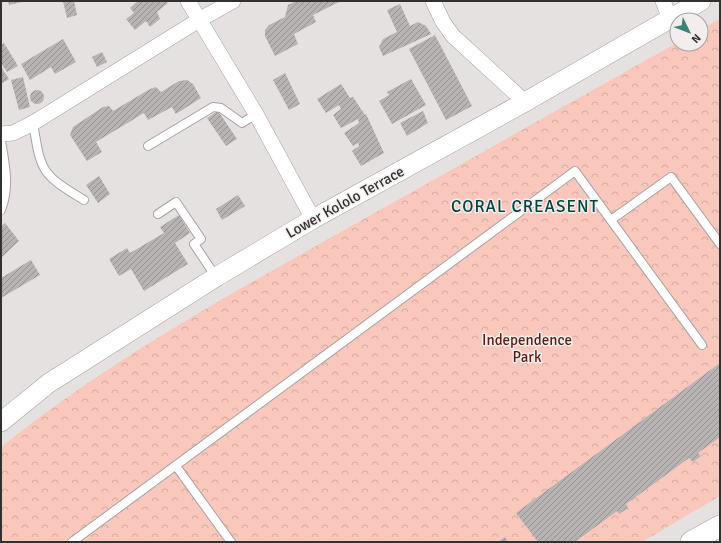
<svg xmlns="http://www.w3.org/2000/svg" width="721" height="543" viewBox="0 0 721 543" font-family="Signika,sans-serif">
<defs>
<pattern id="park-crowns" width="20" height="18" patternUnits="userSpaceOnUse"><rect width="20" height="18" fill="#f9c7bc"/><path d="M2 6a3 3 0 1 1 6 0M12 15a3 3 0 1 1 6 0" fill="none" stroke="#d6aba2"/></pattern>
<pattern id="building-hatch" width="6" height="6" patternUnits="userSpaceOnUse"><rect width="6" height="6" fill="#b7b3b2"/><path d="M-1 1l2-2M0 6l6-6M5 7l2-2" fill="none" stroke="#959291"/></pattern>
</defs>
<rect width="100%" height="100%" fill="#e5e1e0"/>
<path fill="url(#park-crowns)" d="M720,19V496L642,542H1V447C105,364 223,298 339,233C451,170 564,106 677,43L701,44V29Z"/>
<g fill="url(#building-hatch)">
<polygon points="8,1 22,1 22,2 9,5"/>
<polygon points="63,1 74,1 77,15 67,18"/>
<polygon points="138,1 166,1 168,3 157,12 160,19 150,27 146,21 135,30 126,19 134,13 130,8"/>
<polygon points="296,1 341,1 313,15 316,22 294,34 298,44 275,56 265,36 265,30 269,25 285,17 288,5"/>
<polygon points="400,4 410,26 418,22 426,26 431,34 383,56 379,47 383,39 397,32 387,10"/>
<polygon points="435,35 472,106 446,120 409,49"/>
<polygon points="63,39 76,62 55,74 51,67 30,80 21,64"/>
<polygon points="4,43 18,66 7,72 1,63 1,45"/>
<polygon points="102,52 107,62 97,67 92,57"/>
<polygon points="1,67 9,79 1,84"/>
<polygon points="285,73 300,104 289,110 273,80"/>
<polygon points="23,77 30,107 19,110 11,80"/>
<polygon points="411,79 426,105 392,124 379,101 389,95 387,92"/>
<polygon points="187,80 193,84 201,98 176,114 172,107 148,120 144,113 96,142 102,152 87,161 70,135 73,127 103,107 109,106 113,111 150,89 156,87 161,92 179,81"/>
<polygon points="341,84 350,98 353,97 365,115 366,114 384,153 361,166 352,151 359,146 358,143 353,146 344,133 359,123 358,119 341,128 333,115 341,109 339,105 326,113 317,99"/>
<circle cx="37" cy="97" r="7"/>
<polygon points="218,111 237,139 226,146 207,118"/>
<polygon points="423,111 428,123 407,136 400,123"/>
<polygon points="99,176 110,194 98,203 86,185"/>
<polygon points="238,195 245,206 222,220 216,209"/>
<polygon points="179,215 190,233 175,243 188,264 144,291 131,269 119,276 109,259 127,248 130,253 164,233 160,227"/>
<polygon points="5,223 19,241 1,258 1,227"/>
<polygon points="31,260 40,275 1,298 1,278"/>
<polygon points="720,363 720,437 698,453 701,456 693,462 689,458 626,504 628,508 619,514 617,511 575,542 538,542 516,513"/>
<polygon points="505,537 508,542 498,542"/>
</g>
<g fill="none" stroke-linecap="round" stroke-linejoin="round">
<defs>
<g id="service">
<path d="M33,123C41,172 41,174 84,200"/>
<path d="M1,141C5,165 10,187 1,210"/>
<polyline points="148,146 213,107 221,108 242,123 256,114"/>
<polyline points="158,214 176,202 201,239 194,244 216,277"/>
<polyline points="611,220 671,177 720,244"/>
<polyline points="176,466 231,542"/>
<polyline points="72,542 575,171 702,345"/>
</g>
<g id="minor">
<polyline points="188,1 256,114 313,219"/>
<polyline points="433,1 443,22 453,36 525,102"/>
<polyline points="663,1 670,19"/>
<polyline points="1,134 13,133 33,123 199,20 233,1"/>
</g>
<polyline id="tertiary" points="1,422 49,383 216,277 313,219 525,102 701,1"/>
<polyline id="secondary" points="691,542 720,526"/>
</defs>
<use href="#service" stroke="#a7a3a2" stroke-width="10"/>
<use href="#minor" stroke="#a7a3a2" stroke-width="16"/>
<use href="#tertiary" stroke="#a7a3a2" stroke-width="20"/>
<use href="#secondary" stroke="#a7a3a2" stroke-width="22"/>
<use href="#service" stroke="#fff" stroke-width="8"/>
<use href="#minor" stroke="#fff" stroke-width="15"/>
<use href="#tertiary" stroke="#fff" stroke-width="19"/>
<use href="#secondary" stroke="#fff" stroke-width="21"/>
</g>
<g text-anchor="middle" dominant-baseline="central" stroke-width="3" stroke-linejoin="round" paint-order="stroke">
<g font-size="15" fill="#323130" stroke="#f3eeed">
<text transform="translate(345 202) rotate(-29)">Lower Kololo Terrace</text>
</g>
<g font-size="15" fill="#5d1c0f" stroke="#f3eeed">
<text x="527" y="340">Independence<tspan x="527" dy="17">Park</tspan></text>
</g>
<g font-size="17" letter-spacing="1" fill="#04443d" stroke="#f3eeed">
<text x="525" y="206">CORAL CREASENT</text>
</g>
</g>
<rect width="721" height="543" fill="none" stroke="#323130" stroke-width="4"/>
<g transform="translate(689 32) rotate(133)"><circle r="19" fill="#f3eeed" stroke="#a6a2a1"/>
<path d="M0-3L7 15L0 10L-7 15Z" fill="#3e8379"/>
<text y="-6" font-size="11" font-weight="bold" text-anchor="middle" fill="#323130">N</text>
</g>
</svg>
